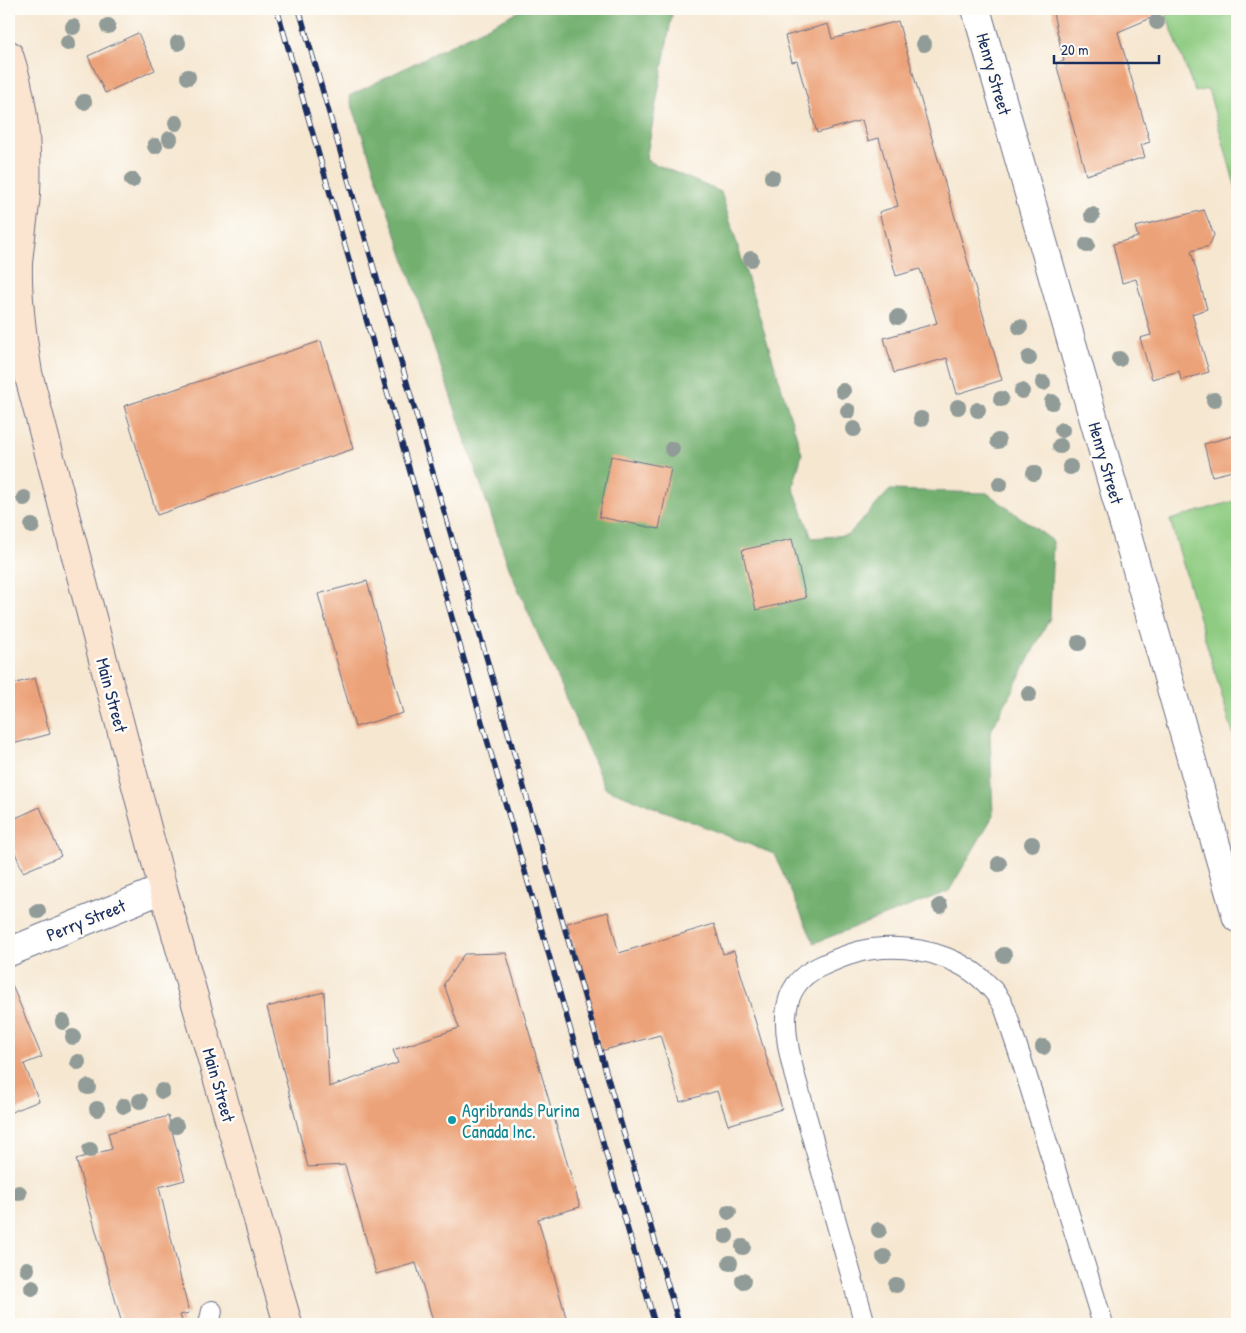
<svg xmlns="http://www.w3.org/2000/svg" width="1246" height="1333" viewBox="0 0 1246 1333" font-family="'Patrick Hand',sans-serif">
<rect width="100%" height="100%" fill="#fdfcf7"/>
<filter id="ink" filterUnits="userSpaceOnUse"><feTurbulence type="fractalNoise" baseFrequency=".02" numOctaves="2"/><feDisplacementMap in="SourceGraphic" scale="10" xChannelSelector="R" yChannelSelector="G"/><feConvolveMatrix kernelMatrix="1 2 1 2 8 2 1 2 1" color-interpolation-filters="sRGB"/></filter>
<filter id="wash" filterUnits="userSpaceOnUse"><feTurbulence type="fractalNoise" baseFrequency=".0096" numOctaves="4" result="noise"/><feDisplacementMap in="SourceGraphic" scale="20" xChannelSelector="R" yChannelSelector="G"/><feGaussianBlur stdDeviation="1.12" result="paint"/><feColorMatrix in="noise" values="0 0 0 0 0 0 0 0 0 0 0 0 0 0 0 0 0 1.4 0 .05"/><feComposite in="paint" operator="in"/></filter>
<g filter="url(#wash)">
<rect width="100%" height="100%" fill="#f6e7d1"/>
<g fill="#8fcc82" stroke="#557e70">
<polygon points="1164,9 1237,9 1237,192 1208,89 1195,92"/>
<polygon points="1237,500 1237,747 1170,520"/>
</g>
<polygon fill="#73b070" stroke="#477067" points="523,9 673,9 646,160 721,192 802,454 793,487 812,538 848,535 890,490 987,493 1053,541 1050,618 990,733 993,816 949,891 814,943 774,854 605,788 509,568 349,96"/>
<g id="blocks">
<g fill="#eca278">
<polygon points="1052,9 1172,9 1118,32 1150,142 1141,145 1145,157 1086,175 1056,63 1064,61"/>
<polygon points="898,21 1002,380 957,394 947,358 894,373 884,338 937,323 920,269 896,276 879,212 898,206 879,138 868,141 862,120 817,133 797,61 792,62 785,36 828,24 832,39"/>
<polygon points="138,33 155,70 105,93 88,56"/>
<polygon points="1204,210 1214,235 1209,246 1191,251 1207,309 1192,314 1209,372 1181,380 1179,371 1152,379 1140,338 1151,335 1136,279 1122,283 1113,244 1138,237 1135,227"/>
<polygon points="321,341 353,449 157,515 124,406"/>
<polygon points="1237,435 1237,470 1212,476 1204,444"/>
<polygon points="611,456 671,468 659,529 599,517"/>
<polygon points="792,539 806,598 756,610 742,550"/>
<polygon points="367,581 403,713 355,727 318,594"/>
<polygon points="35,678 50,734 9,745 9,685"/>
<polygon points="40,807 61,856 23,872 9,838 9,821"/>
<polygon points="608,912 619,953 714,924 723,954 734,951 782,1109 728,1125 717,1091 680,1102 660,1035 601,1051 567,923"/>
<polygon points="506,953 580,1207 538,1219 568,1324 434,1324 416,1263 376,1274 345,1165 308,1167 267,1007 324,992 329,1087 398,1063 393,1050 459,1028 444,984 464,954"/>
<polygon points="9,978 42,1057 24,1064 39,1101 9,1113"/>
<polygon points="168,1116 185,1180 159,1187 189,1313 180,1315 183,1324 122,1324 76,1159 112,1149 108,1133"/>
</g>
</g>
</g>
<g filter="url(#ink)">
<use href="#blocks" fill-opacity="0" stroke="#686f86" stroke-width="1"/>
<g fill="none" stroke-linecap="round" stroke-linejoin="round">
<defs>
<g id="service">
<polyline points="209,1324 212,1311"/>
<path d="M865,1324L794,1073C785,1035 774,987 819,967C836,959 855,951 873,949C920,943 976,960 1002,1003C1007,1012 1010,1025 1013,1035C1025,1069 1035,1103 1045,1136C1064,1199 1084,1262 1103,1324"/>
</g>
<g id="minor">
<polyline points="976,9 1237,918"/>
<polyline points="9,952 163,889"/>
</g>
<path id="secondary" d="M9,55C24,100 28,147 26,194C24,217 20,240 18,263C17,299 22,336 28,373L163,889L288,1324"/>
</defs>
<use href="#service" stroke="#686f86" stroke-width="22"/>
<use href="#minor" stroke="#686f86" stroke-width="30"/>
<use href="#secondary" stroke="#686f86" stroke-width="30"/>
<use href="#service" stroke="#fff" stroke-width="20"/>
<use href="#minor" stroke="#fff" stroke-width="28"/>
<use href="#secondary" stroke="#fce5d0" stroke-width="28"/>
<defs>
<g id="rail">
<polyline points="277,9 655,1324"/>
<polyline points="299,9 679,1324"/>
</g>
</defs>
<use href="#rail" stroke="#1b2f5e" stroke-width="5.5"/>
<use href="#rail" stroke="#fdfcf7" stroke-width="4" stroke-dasharray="11" stroke-linecap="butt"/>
</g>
<g fill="#919c98">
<circle cx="1157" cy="22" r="8"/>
<circle cx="108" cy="26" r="8"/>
<circle cx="73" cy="27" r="8"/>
<circle cx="68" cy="43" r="8"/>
<circle cx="178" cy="43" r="8"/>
<circle cx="924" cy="44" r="8"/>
<circle cx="188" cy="77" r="8"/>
<circle cx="84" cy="102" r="8"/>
<circle cx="176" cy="123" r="8"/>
<circle cx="170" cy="139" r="8"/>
<circle cx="155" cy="146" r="8"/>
<circle cx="772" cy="177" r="8"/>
<circle cx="132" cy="180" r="8"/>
<circle cx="1092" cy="215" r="8"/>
<circle cx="1087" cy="245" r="8"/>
<circle cx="751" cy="259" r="8"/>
<circle cx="898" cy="317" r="8"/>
<circle cx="1020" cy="327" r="8"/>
<circle cx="1029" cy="358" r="8"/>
<circle cx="1119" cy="359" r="8"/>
<circle cx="1043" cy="383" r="8"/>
<circle cx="843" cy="391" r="8"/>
<circle cx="1022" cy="391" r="8"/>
<circle cx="1001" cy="399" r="8"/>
<circle cx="1214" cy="400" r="8"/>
<circle cx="1052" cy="402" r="8"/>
<circle cx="958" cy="407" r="8"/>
<circle cx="978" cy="410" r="8"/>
<circle cx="848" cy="411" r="8"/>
<circle cx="921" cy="419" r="8"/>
<circle cx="854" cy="429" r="8"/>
<circle cx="1062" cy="430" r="8"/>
<circle cx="998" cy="441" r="8"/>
<circle cx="1060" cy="446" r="8"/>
<circle cx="672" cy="449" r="8"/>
<circle cx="1070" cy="467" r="8"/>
<circle cx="1034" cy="473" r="8"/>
<circle cx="1000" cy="484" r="8"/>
<circle cx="24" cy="498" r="8"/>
<circle cx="32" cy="526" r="8"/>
<circle cx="1079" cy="643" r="8"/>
<circle cx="1029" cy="694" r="8"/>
<circle cx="1032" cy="844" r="8"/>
<circle cx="999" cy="864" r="8"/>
<circle cx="940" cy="906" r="8"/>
<circle cx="38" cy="911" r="8"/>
<circle cx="1004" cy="955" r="8"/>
<circle cx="63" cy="1022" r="8"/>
<circle cx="73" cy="1037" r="8"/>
<circle cx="1043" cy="1047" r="8"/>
<circle cx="78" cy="1062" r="8"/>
<circle cx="88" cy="1087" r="8"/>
<circle cx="162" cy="1091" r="8"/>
<circle cx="140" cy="1101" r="8"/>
<circle cx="124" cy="1106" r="8"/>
<circle cx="97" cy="1109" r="8"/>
<circle cx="176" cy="1126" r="8"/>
<circle cx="90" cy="1150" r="8"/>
<circle cx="19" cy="1193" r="8"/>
<circle cx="729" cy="1212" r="8"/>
<circle cx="879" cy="1230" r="8"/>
<circle cx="726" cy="1236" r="8"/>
<circle cx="743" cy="1247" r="8"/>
<circle cx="884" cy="1257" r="8"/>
<circle cx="730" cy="1263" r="8"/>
<circle cx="27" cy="1269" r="8"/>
<circle cx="743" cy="1281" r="8"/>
<circle cx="896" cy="1285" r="8"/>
<circle cx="32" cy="1288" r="8"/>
</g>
</g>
<circle fill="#0f9aa8" stroke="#fdfcf7" stroke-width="2" cx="452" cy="1120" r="5"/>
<g text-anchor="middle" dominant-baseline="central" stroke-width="5" stroke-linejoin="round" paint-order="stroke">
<g font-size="18" fill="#1b2f5e" stroke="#fdfcf7">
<text transform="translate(994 74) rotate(74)">Henry Street</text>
<text transform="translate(1106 463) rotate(74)">Henry Street</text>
<text transform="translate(112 695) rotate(75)">Main Street</text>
<text transform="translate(86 920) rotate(-22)">Perry Street</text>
<text transform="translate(219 1085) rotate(74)">Main Street</text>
</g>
<g font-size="18" fill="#0d838f" stroke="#fdfcf7" text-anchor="start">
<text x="462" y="1110">Agribrands Purina<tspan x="462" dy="21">Canada Inc.</tspan></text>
</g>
</g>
<rect width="1246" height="1333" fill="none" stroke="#fdfcf7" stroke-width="30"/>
<path d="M1054 55v8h105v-8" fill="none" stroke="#1b2f5e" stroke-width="2.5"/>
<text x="1061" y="55" font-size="15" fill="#1b2f5e" stroke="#fdfcf7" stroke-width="4" paint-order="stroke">20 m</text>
</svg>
